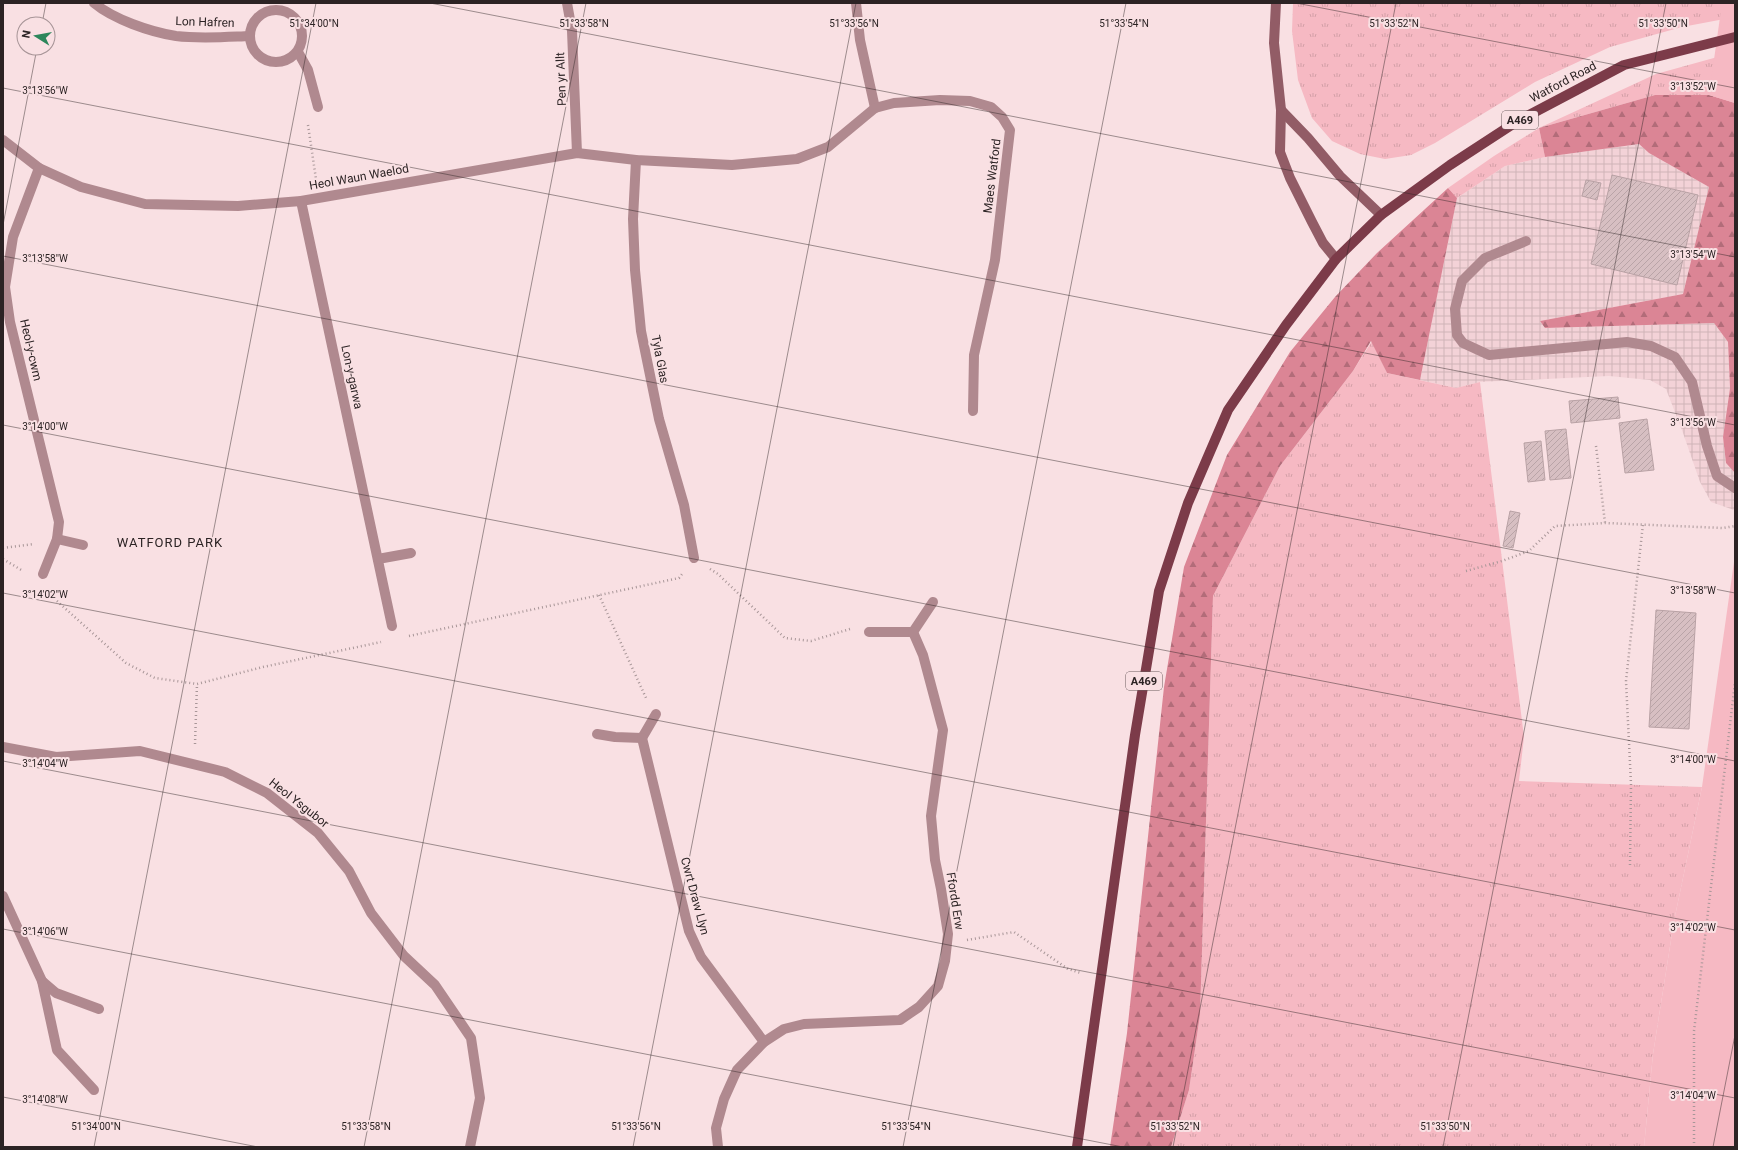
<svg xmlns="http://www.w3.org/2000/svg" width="1738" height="1150" viewBox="0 0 1738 1150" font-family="Roboto,sans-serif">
<defs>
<pattern id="industrial-grid" width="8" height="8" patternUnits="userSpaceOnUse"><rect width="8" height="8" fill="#f3d2d7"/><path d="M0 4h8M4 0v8" fill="none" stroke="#d0b4b8"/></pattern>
<pattern id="grass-tufts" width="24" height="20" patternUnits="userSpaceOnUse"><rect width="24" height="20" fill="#f6b9c3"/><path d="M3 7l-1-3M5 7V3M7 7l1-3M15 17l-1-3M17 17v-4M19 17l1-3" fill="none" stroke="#d39fa7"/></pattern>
<pattern id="forest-firs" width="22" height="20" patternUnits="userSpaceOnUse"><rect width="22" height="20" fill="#db8595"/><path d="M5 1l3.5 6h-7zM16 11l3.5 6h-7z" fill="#b26c79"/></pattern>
<pattern id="building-hatch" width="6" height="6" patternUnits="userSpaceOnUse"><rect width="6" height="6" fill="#d7bfc2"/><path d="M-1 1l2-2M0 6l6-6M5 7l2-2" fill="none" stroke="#b9a4a7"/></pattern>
</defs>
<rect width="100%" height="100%" fill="#f9e0e3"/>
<polygon fill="url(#industrial-grid)" points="1639,144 1649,153 1709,187 1683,294 1540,321 1546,328 1714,323 1728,342 1730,388 1723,437 1726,463 1735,473 1734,510 1711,502 1700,482 1683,433 1666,389 1650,380 1609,376 1480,382 1456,388 1420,380 1457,198 1505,166 1545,157"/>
<g fill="url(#grass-tufts)">
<polygon points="1293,3 1735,3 1735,17 1682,27 1610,47 1535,82 1435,143 1411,155 1385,159 1360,154 1332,141 1312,118 1298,80 1292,31"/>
<polygon points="1721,56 1735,103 1709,95 1655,95 1539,128 1545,157 1505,166 1457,198 1448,188 1494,156 1539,128 1656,74"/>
<polygon points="1372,341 1387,373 1456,388 1480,382 1524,737 1519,781 1702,787 1674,921 1653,1054 1644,1147 1171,1147 1189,1090 1200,1015 1213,596 1280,466 1353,371"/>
</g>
<g fill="url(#forest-firs)">
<polygon points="1655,95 1709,95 1735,103 1735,473 1726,463 1723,437 1730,388 1728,342 1714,323 1545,328 1540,321 1683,294 1709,187 1649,153 1639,144 1545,157 1539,128"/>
<polygon points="1448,188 1457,198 1420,380 1387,373 1371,341 1353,371 1280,466 1213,596 1200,1015 1189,1090 1171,1147 1110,1147 1127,1033 1164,687 1184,567 1227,455 1290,352 1335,297 1377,253"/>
</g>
<g fill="#f6b9c3">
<polygon points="1722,3 1735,3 1735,103 1709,95"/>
<polygon points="1735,555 1735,1147 1644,1147 1653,1054 1674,921 1702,787"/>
</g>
<g fill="url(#building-hatch)" stroke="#b9a2a5">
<polygon points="1612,175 1698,195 1677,285 1591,264"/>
<polygon points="1586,180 1601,183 1597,200 1582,196"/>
<polygon points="1618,397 1620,418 1571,423 1569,401"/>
<polygon points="1647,419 1654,470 1625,473 1619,423"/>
<polygon points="1566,429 1571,478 1550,480 1545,431"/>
<polygon points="1541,441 1545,480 1528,482 1524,443"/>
<polygon points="1510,511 1520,513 1513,548 1503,546"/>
<polygon points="1656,610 1696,613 1689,729 1649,727"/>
</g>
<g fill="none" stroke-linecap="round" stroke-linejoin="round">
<g stroke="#a89698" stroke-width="2.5" stroke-dasharray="1 3" stroke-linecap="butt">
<polyline points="308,125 316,179"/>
<polyline points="1596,446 1605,523"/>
<polyline points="3,548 34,544"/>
<polyline points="3,559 23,571"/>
<polyline points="710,569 718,574 785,638 811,641 850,629"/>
<polyline points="1466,571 1502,561 1529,551 1555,526 1605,523 1723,528 1735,526"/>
<polyline points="48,593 126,663 155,678 197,684 263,667 381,642"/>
<polyline points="599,595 646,698"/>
<polyline points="409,636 679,578 682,574"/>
<polyline points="195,744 197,684"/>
<polyline points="1630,865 1631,784 1626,681 1643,524"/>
<polyline points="967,940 1014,932 1068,969 1081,973"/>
<polyline points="1694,1147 1694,1031 1735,682"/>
</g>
<g stroke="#b0898f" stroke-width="10">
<polyline points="1526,241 1485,258 1462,281 1455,309 1457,335 1463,343 1489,355 1627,342 1651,346 1675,357 1692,382 1707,446 1717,476 1735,488"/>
<polyline points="3,896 42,981 56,993 99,1009"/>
<polyline points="42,981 57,1050 94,1090"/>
</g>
<g stroke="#b0898f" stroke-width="10">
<path d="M94,3C113,19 150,32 176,36C200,39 225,37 250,36"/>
<polyline points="567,3 572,31 577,153"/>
<polyline points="856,3 860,40 875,108"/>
<circle cx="276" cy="36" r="26"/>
<polyline points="298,52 308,70 318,107"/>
<polyline points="3,140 39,168 81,187 145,204 238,206 301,201 577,153 636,160 732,165 797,159 828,147 875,108 894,103 940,100 970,101 991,107 1002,117 1010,130 995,260 974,355 973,411"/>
<polyline points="636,160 633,219 635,270 641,331 659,419 684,505 694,558"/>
<polyline points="39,168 13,237 5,287 10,322 59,522 57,539 43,574"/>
<polyline points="301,201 392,626"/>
<polyline points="57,539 83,545"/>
<polyline points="378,559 411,553"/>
<polyline points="869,632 913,632 933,602"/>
<polyline points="597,734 615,737 642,738 656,714"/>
<polyline points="642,738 689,931 701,957 764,1042"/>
<polyline points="3,747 56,757 140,751 225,772 267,793 318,833 349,871 371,913 404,956 435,985 471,1038 480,1098 470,1147"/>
<polyline points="718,1147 716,1128 724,1099 737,1070 764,1042 784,1029 804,1024 900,1020 919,1007 938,986 945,961 948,934 941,889 935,860 931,816 943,730 923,655 913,632"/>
</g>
<g stroke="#925c66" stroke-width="10">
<polyline points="1276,3 1274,43 1281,110 1280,152 1290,178 1312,222 1323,243 1336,259"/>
<polyline points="1281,110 1308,138 1340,176 1381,215"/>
</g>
<polyline stroke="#7c3b49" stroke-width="10" points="1077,1147 1135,735 1159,591 1188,503 1228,410 1286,325 1336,259 1381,215 1450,165 1516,122 1624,65 1735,37"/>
</g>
<path fill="none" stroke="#2c2324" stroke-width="1" stroke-opacity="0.45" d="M430,3L1735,257M1296,3L1735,88M42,24L46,3M3,88L1735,425M3,225L37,48M3,256L1735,593M3,425L1735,761M3,593L1735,930M3,761L1735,1098M3,929L1123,1147M3,1097L258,1147M94,1147L316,3M364,1147L586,3M633,1147L856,3M903,1147L1126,3M1173,1147L1396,3M1443,1147L1666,3M1713,1147L1735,1035"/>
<g text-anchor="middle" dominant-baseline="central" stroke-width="4" stroke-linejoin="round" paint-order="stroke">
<g fill="#f9e0e3" stroke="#6a5c5d" stroke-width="1">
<rect x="1502" y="111" width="36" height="18" rx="3"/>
<rect x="1126" y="672" width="36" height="18" rx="3"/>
</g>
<g font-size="11" font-weight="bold" fill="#2c2324">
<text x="1520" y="120">A469</text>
<text x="1144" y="681">A469</text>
</g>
<g font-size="12" fill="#2c2324" stroke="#f9e0e3">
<text transform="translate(205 22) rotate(2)">Lon Hafren</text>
<text transform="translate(561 79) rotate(-92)">Pen yr Allt</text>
<text transform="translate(1563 82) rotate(-28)">Watford Road</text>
<text transform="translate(992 176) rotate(-83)">Maes Watford</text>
<text transform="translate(359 177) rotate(-10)">Heol Waun Waelod</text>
<text transform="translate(31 350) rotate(77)">Heol-y-cwm</text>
<text transform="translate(660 359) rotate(79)">Tyla Glas</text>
<text transform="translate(352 377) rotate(78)">Lon-y-garwa</text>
<text transform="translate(299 803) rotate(38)">Heol Ysgubor</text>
<text transform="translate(695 896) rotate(75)">Cwrt Draw Llyn</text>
<text transform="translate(955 901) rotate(81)">Ffordd Erw</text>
</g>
<g font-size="13" letter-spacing="1" fill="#2c2324" stroke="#f9e0e3">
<text x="170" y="542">WATFORD PARK</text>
</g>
</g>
<g font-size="10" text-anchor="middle" fill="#2c2324" stroke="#f9e0e3" stroke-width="4" stroke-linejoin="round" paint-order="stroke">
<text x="314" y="27">51°34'00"N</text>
<text x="584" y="27">51°33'58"N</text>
<text x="854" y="27">51°33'56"N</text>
<text x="1124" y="27">51°33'54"N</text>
<text x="1394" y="27">51°33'52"N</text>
<text x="1663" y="27">51°33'50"N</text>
<text x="1693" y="90">3°13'52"W</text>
<text x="45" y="94">3°13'56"W</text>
<text x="1693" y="258">3°13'54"W</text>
<text x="45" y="262">3°13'58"W</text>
<text x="1693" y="426">3°13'56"W</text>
<text x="45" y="430">3°14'00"W</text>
<text x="1693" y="594">3°13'58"W</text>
<text x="45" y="598">3°14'02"W</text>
<text x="1693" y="763">3°14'00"W</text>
<text x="45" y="767">3°14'04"W</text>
<text x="1693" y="931">3°14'02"W</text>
<text x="45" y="935">3°14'06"W</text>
<text x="1693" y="1099">3°14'04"W</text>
<text x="45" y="1103">3°14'08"W</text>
<text x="96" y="1130">51°34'00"N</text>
<text x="366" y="1130">51°33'58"N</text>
<text x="636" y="1130">51°33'56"N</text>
<text x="906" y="1130">51°33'54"N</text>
<text x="1175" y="1130">51°33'52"N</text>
<text x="1445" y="1130">51°33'50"N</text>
</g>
<rect width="1738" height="1150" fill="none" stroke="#2c2324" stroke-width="8"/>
<g transform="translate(36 36) rotate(281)"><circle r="19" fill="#f9e0e3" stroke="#a79497"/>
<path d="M0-3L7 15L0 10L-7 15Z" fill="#2d865b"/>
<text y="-6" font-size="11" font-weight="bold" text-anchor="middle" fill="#2c2324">N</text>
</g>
</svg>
